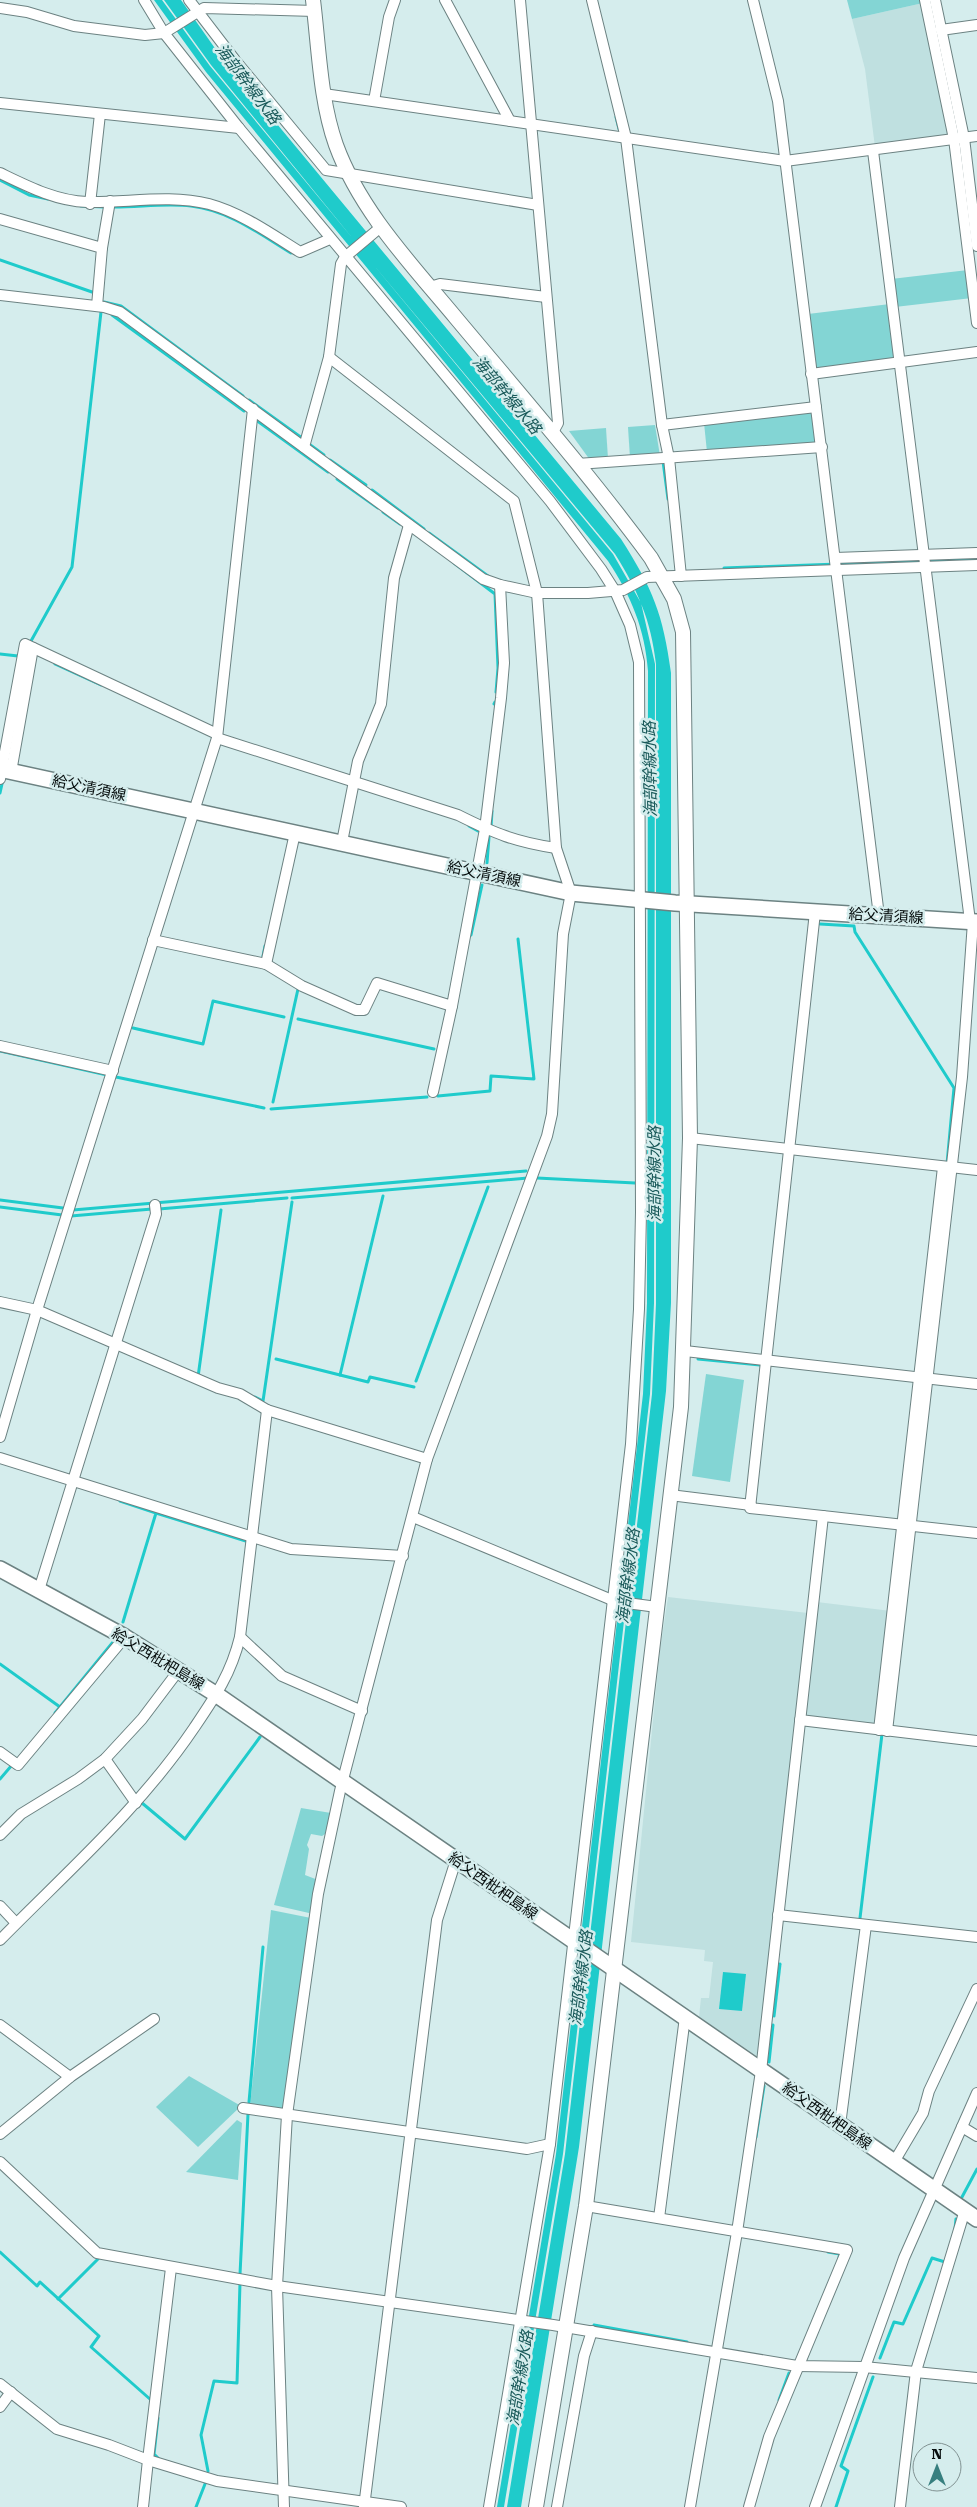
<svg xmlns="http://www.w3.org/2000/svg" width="977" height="2507" viewBox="0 0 977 2507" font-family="'Roboto Serif','Noto Sans JP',serif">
<rect width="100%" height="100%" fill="#d5eded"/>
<g fill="#bfe0e0">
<polygon points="923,3 951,136 875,147 865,69 852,19"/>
<polygon points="668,1597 808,1613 817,1602 891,1611 878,1726 797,1716 757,2056 699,2017 701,1998 709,1998 713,1962 704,1961 705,1950 631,1942 660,1650"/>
</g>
<g fill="#83d5d4">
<polygon points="847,0 922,0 923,3 852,19"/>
<polygon points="968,270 972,298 895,307 891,279"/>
<polygon points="890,304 896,356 894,360 817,370 814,368 808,314"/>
<polygon points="814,411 817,442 815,445 707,452 704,423"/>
<polygon points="655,425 660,456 630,458 628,427"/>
<polygon points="606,428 608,459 590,460 569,431"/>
<polygon points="706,1374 744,1380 730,1482 692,1476"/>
<polygon points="301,1808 331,1813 325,1834 322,1836 311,1834 307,1845 309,1849 305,1875 318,1880 313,1911 309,1913 274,1905"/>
<polygon points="271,1910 311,1918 284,2110 250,2106"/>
<polygon points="189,2076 241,2106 198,2147 156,2107"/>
<polygon points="237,2120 242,2123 238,2180 186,2172"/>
</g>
<g fill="#1fcbcb">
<path d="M154,0H162L210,66L354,240L211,65L164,0H181L219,54L621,539C653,589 663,614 671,673V1303L666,1391L579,2147L521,2507H507L565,2154L652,1394L656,1304V664C651,620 638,591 615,554L372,263L613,554L641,603L655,664L654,1303L650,1394L563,2154L504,2507H497L556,2154L643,1394L647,1303L648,671C645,629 631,596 608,561L206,72Z"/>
<polygon points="723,1972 746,1974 742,2011 719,2009"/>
</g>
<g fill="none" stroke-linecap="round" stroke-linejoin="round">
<g stroke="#1fcbcb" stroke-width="3">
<polyline points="616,117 619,129"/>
<polyline points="0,180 29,195 48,199"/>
<polyline points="81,206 104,207"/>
<path d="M115,207C140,207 167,203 191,206C228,210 260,234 291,253"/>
<polyline points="0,260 92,292"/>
<polyline points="104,302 121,306 243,396"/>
<polyline points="112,315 244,411"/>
<polyline points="249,400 302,438"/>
<polyline points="256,420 328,472"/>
<polyline points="309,444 324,455"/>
<polyline points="330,460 366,485"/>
<polyline points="663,461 668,499"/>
<polyline points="337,479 378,508"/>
<polyline points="372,490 424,529"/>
<polyline points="383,512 400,524"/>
<polyline points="429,533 488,576"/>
<polyline points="454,563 495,594 498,668 496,692"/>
<polyline points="724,568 977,559"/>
<polyline points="31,641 72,567 101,312"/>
<polyline points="0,654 18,656"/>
<polyline points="55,664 101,685"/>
<polyline points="494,704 495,702"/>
<polyline points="0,793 2,784"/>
<polyline points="469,826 478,831"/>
<polyline points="491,827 492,811"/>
<polyline points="487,863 489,837"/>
<polyline points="820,924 854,926 855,932 954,1088 947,1164"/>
<polyline points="471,935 482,885"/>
<polyline points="263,956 265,946"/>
<polyline points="298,1019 434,1049"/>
<polyline points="133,1028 203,1044 213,1001 284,1017"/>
<polyline points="0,1051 107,1075"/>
<polyline points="116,1077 264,1108"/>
<polyline points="438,1096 490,1091 491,1076 534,1079 518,939"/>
<polyline points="273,1102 298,989"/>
<polyline points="271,1109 427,1097"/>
<polyline points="537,1178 635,1183"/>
<polyline points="292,1198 528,1178"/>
<polyline points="0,1200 63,1208"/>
<polyline points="0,1207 62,1215"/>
<polyline points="159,1209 287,1198"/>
<polyline points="73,1210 526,1171"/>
<polyline points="71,1216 152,1209"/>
<polyline points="276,1359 368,1382 370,1377 414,1387"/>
<polyline points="698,1359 760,1365"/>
<polyline points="340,1375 383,1196"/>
<polyline points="198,1377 221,1210"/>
<polyline points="416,1381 488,1187"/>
<polyline points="255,1397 263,1401 292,1202"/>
<polyline points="120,1501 156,1513 123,1622"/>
<polyline points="156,1513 249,1542"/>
<polyline points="0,1664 60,1707"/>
<polyline points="55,1713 113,1642"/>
<polyline points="0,1779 12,1765"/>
<polyline points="142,1803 185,1839 260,1737"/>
<polyline points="860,1918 882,1734"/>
<polyline points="774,2016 780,1964"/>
<polyline points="769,2062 773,2025"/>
<polyline points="249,2102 263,1947"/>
<polyline points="756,2137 764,2086"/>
<polyline points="962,2197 977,2169"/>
<polyline points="955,2229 956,2219"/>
<polyline points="0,2252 37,2286 40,2282 99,2336 91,2347 151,2400"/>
<polyline points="828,2252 840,2254 839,2257"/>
<polyline points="240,2274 248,2114"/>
<polyline points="58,2299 98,2259"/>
<polyline points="594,2325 687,2342"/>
<polyline points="880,2358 894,2322 903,2324 932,2258 945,2262 946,2259"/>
<polyline points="779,2400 789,2373"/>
<polyline points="158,2418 154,2454 159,2459"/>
<polyline points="208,2471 201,2435 214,2381 237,2383 240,2283"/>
<polyline points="196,2507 205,2484"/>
<polyline points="836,2507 848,2471 841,2466 873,2377"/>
</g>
<defs>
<g id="minor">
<polyline points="144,0 164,33 239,128 550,501 601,569 615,591 630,625 639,662 641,1212 639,1309 631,1444 550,2144 489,2507"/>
<polyline points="189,0 235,60 326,170 538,205"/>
<polyline points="445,0 510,121"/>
<polyline points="520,0 558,423 552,434"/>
<polyline points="592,0 626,138 662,425 669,458 681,576"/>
<polyline points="753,0 778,101 879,916"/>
<polyline points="925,0 954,139 977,323"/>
<polyline points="935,0 964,138 977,246"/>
<polyline points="0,8 27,12 74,26 145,35 164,33 204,8 315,11"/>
<polyline points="941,30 977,25"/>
<polyline points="324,94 785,161 977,136"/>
<polyline points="374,101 389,17 395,0"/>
<polyline points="0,103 239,128"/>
<polyline points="873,151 970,921"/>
<path d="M0,173C27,186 56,201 87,202C127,203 169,194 209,204C242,213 271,234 300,252L330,239"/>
<polyline points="90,204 100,114"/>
<polyline points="0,219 102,248 97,306"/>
<polyline points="102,248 110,201"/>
<polyline points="430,287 440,284 546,297"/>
<polyline points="0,295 104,307 120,312 483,579 500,585 537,593 588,593 623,590 647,577 977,565"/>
<polyline points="811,374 977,352"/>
<polyline points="662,425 816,407"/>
<polyline points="304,447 329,357 341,264 345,257 382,226"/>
<polyline points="577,464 822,447"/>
<polyline points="835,558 977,553"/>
<path d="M217,738L458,815C494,833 515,842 556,848"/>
<polyline points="11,772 33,648"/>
<polyline points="0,779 25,644 217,734"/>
<polyline points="342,842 358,761 381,704 394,578 409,525"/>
<polyline points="815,912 750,1508 977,1533"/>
<polyline points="153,940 266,964 302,986 356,1010 364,1010 377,983 452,1006 485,829 501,698 504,663 500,585"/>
<polyline points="266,964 295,833"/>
<polyline points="0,1046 113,1071"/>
<polyline points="433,1092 452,1006"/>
<polyline points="690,1138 977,1170"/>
<polyline points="0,1302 37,1310 218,1388 240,1394 267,1410 427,1459"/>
<polyline points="685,1351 977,1384"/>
<polyline points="0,1437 37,1310 217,738 253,409"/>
<polyline points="0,1458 291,1549 403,1556"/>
<polyline points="670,1495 751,1505"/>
<polyline points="413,1517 612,1600"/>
<polyline points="39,1590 156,1214 155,1205"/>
<polyline points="612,1601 657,1607"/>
<polyline points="240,1637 282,1676 362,1711"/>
<polyline points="800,1720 977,1741"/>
<polyline points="879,1730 943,1167"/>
<polyline points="887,1731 962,1077 973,922"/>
<polyline points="0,1752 18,1765 125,1637"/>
<polyline points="105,1759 136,1803"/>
<polyline points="0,1835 21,1814 78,1779 105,1759 142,1719 179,1670"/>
<polyline points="0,1906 16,1923"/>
<polyline points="778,1915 977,1937"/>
<path d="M0,1940C68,1871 140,1808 194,1728C215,1697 231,1674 240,1637L267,1410"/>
<polyline points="0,2025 70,2077"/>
<polyline points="243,2108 527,2149 550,2144"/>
<polyline points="840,2125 866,1925"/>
<polyline points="962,2127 977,2136"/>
<polyline points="0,2134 70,2077 154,2019"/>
<polyline points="0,2162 97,2253 277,2286 553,2325 797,2366 864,2367 977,2378"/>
<polyline points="894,2162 923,2113 929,2091 977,1989"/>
<polyline points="586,2206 847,2250 769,2437 749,2507"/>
<polyline points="659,2218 685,2017"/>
<polyline points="171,2268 148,2460 217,2481 401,2507"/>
<polyline points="0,2384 57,2429 109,2445 148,2460 143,2507"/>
<polyline points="0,2407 11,2392"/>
<polyline points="284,2507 277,2286 287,2115 318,1894 340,1791 427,1459 547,1136 552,1114 563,934 571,893 556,848 537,593 514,501 329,357"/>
<polyline points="364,2507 437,1920 456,1860"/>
<polyline points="557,2507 584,2356 592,2331"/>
<polyline points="690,2507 737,2232 761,2071 823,1516"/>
<polyline points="815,2507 904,2258 977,2093"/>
<polyline points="900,2507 916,2371 965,2210"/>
</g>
<path id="tertiary" d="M313,0C319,48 320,100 336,145C360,211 412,265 456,318C522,397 590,475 651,558L674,599L683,632L690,1138L681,1407L586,2206L536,2507"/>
<g id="secondary">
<polyline points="0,769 571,893 675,903 977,922"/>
<polyline points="0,1569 125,1637 217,1695 977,2219"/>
</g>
</defs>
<use href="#minor" stroke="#6c8282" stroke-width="12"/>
<use href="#tertiary" stroke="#6c8282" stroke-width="16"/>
<use href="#secondary" stroke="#6c8282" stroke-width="18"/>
<use href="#minor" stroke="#fff" stroke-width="10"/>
<use href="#tertiary" stroke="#fff" stroke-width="14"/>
<use href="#secondary" stroke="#fff" stroke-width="15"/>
</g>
<g text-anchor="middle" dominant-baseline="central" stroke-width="5" stroke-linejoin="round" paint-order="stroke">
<g font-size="15" fill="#060d0d" stroke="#d5eded">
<text transform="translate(89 788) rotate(12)">給父清須線</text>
<text transform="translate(484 874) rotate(12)">給父清須線</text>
<text transform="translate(886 916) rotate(3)">給父清須線</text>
<text transform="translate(158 1659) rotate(31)">給父西枇杷島線</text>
<text transform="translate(493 1886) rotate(35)">給父西枇杷島線</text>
<text transform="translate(827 2116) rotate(35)">給父西枇杷島線</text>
</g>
<g font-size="16" font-style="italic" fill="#195959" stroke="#d5eded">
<text transform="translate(248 84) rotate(53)">海部幹線水路</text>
<text transform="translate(507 395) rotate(50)">海部幹線水路</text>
<text transform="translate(650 769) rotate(-91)">海部幹線水路</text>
<text transform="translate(654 1174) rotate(-90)">海部幹線水路</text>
<text transform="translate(628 1576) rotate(-83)">海部幹線水路</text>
<text transform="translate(581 1978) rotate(-83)">海部幹線水路</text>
<text transform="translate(520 2378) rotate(-81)">海部幹線水路</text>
</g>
</g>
<g transform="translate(937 2467)"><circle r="24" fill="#d5eded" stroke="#829393"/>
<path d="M0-4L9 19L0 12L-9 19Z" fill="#377f7f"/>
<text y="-8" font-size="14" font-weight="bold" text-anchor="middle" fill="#060d0d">N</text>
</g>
</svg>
